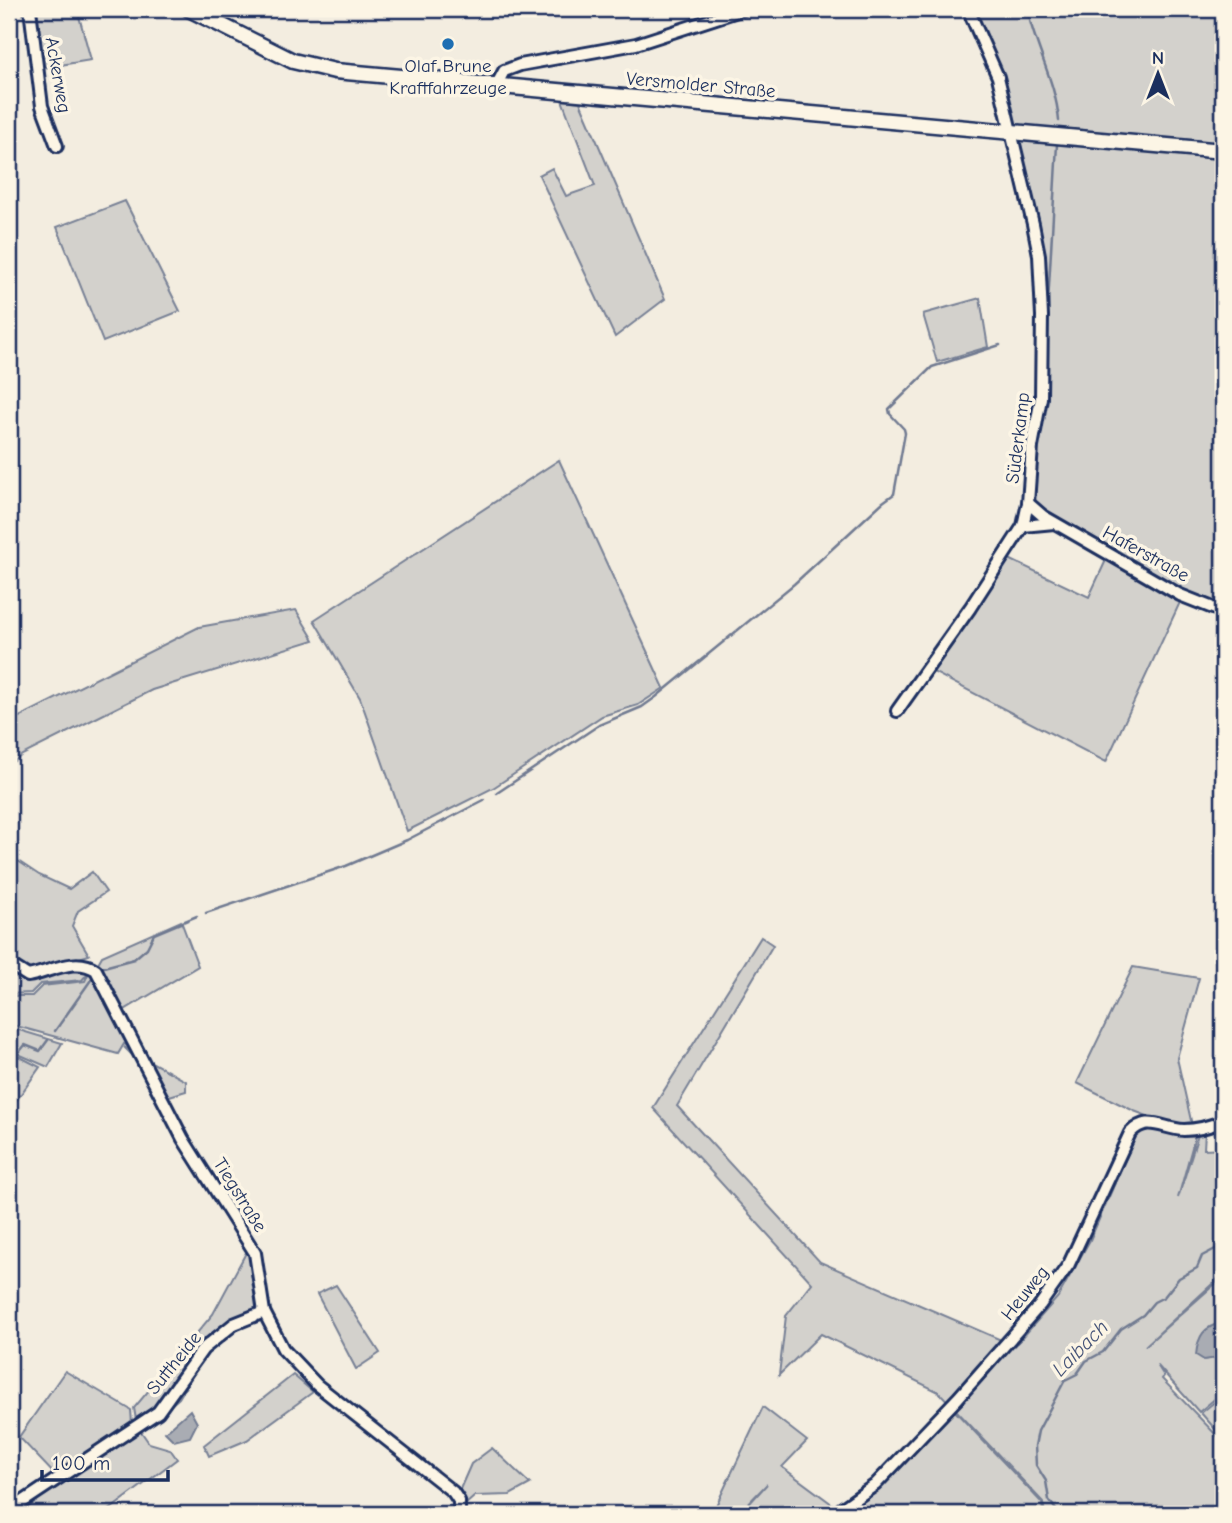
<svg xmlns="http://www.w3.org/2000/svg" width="1232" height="1523" viewBox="0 0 1232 1523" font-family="'Comic Neue',sans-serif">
<rect width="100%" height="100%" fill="#f3ede0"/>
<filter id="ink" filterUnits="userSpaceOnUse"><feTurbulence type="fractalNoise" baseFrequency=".0143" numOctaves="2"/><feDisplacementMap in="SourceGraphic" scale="14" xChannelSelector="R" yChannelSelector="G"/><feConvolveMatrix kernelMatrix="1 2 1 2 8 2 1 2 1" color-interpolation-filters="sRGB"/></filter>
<g filter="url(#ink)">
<g fill="#d3d1cc" stroke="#778095" stroke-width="2">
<polygon points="35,9 77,9 91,60 42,68"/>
<polygon points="973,9 1223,9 1223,609 1175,585 1068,524 1052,518 1032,499 1034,446 1045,400 1037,224 1019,143 1023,138 1020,128 1015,124 1003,74"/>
<polygon points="562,100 580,102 665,299 615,337 539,175 552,168 566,196 595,186"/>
<polygon points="125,201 180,311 103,342 57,227"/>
<polygon points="980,298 988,347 937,362 923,314"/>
<polygon points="559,460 664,688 638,705 602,716 493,788 407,831 360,698 314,620"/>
<polygon points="1007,558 1089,597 1107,558 1182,598 1106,762 931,671"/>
<polygon points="296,610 314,640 152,690 22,755 9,765 9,722 199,627"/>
<polygon points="9,855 39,875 69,889 92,872 106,892 78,911 72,926 89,955 29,973 9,961"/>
<polygon points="181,921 198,966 121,1012 97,965 102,956"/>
<polygon points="761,937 773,945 677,1106 820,1262 1015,1346 1058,1297 1090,1240 1136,1135 1147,1129 1196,1133 1178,1198 1199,1132 1205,1131 1204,1149 1223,1148 1223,1274 1145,1346 1223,1277 1223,1392 1199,1412 1157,1365 1164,1376 1162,1379 1223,1442 1223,1502 1206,1514 1045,1514 1043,1502 939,1392 821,1334 779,1375 786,1316 812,1283 653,1108"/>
<polygon points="76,967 89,972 99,983 135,1051 124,1044 118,1054 9,1024 9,996 32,996 42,986 85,981 89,972 82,980 40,984 31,993 9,994 9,970 25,982"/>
<polygon points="1133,967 1199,978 1177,1058 1192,1125 1161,1121 1134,1111 1077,1083"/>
<polygon points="9,1027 62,1043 48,1067 9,1050"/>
<polygon points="124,1047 186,1081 186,1091 166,1097 136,1059"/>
<polygon points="18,1056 40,1067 9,1111 9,1067"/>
<polygon points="248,1249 253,1262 258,1312 211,1345 179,1398 143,1429 136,1420 134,1408 213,1314"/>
<polygon points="336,1285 380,1353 356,1369 317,1294"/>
<polygon points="65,1371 131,1410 132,1424 56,1476 19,1437"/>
<polygon points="293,1375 313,1392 247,1440 209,1456 204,1445"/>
<polygon points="1223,1395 1223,1438 1201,1413"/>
<polygon points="763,1407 807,1441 782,1467 836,1507 827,1514 740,1514 767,1484 738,1514 712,1514"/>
<polygon points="953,1409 1042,1503 1043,1514 839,1514"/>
<polygon points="140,1430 149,1443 170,1449 177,1459 104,1514 12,1514"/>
<polygon points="492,1448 530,1484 510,1495 475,1496 455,1514 449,1514 471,1464"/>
</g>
<g fill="#a9acb3" stroke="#707a91" stroke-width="2">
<path d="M1223,1322V1352L1217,1358L1204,1360L1196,1355C1198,1335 1204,1327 1223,1322Z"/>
<polygon points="190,1410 197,1423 190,1437 174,1441 165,1432"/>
</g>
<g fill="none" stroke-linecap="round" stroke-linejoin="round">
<g stroke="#707a91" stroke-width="2.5">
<path d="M1027,9C1035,47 1056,82 1059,121"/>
<polyline points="1047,322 1057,144"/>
<polyline points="497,793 599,725 642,707 656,697 794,584 883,502 894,494 905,433 904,429 890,414 889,409 932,367 1000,345"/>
<polyline points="206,913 346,866 407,840 484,800"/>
<polyline points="100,968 134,959 147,948 154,934 197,916"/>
<polyline points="55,1031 93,977"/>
<polyline points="9,1065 25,1045 40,1051 48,1040"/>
<polyline points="1059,1514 1049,1500 1046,1481 1036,1465 1035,1446 1038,1431 1065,1380 1077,1374 1086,1361 1103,1352 1121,1329 1143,1315 1154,1302 1164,1297 1179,1278 1197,1268 1202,1256 1223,1245"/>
<polyline points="1209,1514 1223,1504"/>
</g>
<defs>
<g id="minor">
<polyline points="30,9 42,106 57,146"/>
<polyline points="496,86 504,71 520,65 636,44 744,9"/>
<polyline points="1028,503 1043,516 1180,595 1223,612"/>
<polyline points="1023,526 1054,523"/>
<polyline points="897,711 970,608 1023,526 1028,503 1032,447 1041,398 1042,316 1039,255 1033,224 998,77 968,9"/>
<path d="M9,964L28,976C50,972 76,956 96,970L183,1139L255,1253L264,1312L283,1349L317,1385L453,1492L459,1501V1514"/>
<polyline points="9,1511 158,1412 203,1349 234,1324 264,1312"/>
<path d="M834,1514L875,1485L958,1398L1040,1305L1069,1264L1130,1133C1148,1114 1162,1129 1184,1130C1197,1130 1211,1126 1223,1121"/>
</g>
<polyline id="major" points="189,9 293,61 335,71 1223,151"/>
</defs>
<use href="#minor" stroke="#1b2f5e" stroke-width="16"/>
<use href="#major" stroke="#1b2f5e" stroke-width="19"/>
<use href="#minor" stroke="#fcf5e5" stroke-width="10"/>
<use href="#major" stroke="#fcf5e5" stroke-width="14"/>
</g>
</g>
<circle fill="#1f6fb2" stroke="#fcf5e5" stroke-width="2.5" cx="448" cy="44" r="7"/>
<g text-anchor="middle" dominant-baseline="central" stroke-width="7" stroke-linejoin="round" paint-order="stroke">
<g font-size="19" fill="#1b2f5e" stroke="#fcf5e5">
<text x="448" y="66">Olaf Brune<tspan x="448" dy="22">Kraftfahrzeuge</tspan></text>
</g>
<g font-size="19" fill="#1b2f5e" stroke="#fcf5e5">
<text transform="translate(58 75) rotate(80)">Ackerweg</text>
<text transform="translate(701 85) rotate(5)">Versmolder Straße</text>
<text transform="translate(1018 438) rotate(-83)">Süderkamp</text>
<text transform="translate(1146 554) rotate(29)">Haferstraße</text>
<text transform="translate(240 1195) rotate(58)">Tiegstraße</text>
<text transform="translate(1025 1293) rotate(-51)">Heuweg</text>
<text transform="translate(174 1363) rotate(-51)">Suttheide</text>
</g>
<g font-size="21" font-style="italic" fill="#465478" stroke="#fcf5e5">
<text transform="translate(1080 1348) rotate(-45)">Laibach</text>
</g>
</g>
<rect width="1232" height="1523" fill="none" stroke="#fcf5e5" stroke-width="35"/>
<rect x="18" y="18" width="1197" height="1488" fill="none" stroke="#1b2f5e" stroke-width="2.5" filter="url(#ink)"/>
<g transform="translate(1158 74)" stroke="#fcf5e5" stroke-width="5" paint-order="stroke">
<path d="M0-5L12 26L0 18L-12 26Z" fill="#1b2f5e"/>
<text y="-10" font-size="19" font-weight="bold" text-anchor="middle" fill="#1b2f5e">N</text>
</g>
<path d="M42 1470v10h126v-10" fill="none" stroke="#1b2f5e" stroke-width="3.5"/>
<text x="52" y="1470" font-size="21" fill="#1b2f5e" stroke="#fcf5e5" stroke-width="5" paint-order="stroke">100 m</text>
</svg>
